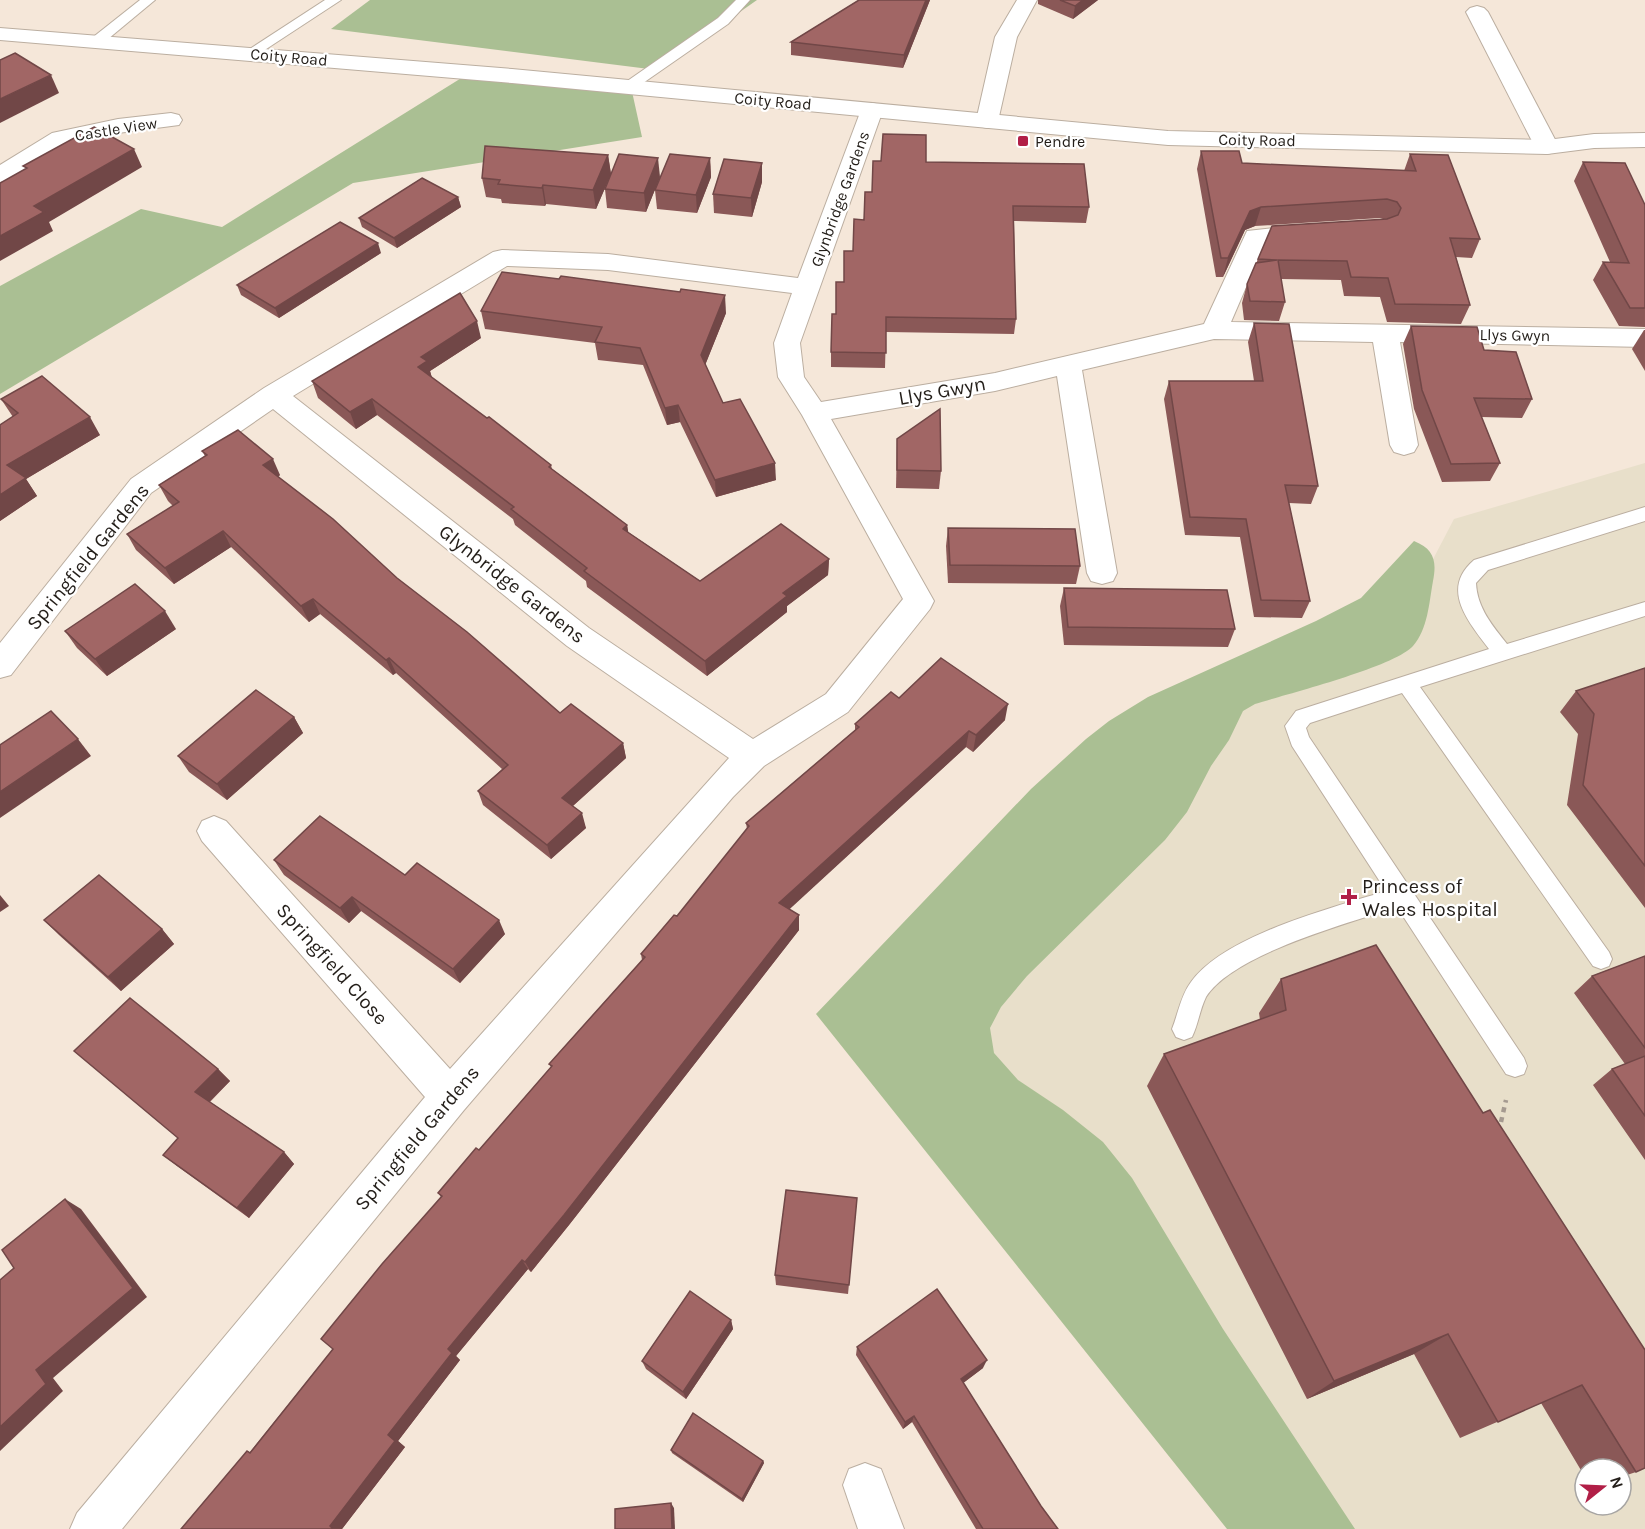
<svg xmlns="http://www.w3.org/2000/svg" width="1645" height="1529" viewBox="0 0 1645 1529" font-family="Karla,sans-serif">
<rect width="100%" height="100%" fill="#f5e7d9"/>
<path fill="#e8dfca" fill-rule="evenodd" d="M1645,463V1529H1348L938,1025L1203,711L1393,636L1454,519ZM1585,1469H1621V1505H1585Z"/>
<g fill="#aabf93">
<polygon points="370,0 757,0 657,70 331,29"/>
<polygon points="471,72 631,87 642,137 353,183 0,394 0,286 141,209 222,227"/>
<path d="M1414,541C1434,549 1437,561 1433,581C1429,603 1428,629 1413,646C1394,667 1287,694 1255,704L1243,711L1229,740L1211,766L1187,812L1165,840L1027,976L1001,1007L990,1028L994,1053L1018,1080L1063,1110L1103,1142L1132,1178L1223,1329L1355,1529H1227L816,1014L1031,789L1086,739L1109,721L1148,697L1316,621L1361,598Z"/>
</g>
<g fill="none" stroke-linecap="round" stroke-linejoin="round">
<defs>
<g id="service">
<polygon points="140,0 155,0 102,44 92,44 90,41 92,38"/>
<polygon points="325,0 341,0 254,57 249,58 242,54"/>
<polygon points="736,0 750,0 728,24 633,90 623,90 621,87 623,84 718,18"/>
<path d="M1645,507V521L1488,570L1476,583C1477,608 1493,626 1507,644L1645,602V616L1420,687L1609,952L1612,959L1609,966L1601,969L1593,966L1402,693L1310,723L1306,728L1309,737L1524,1058L1527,1066L1524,1074L1515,1077L1506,1074L1397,907C1349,923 1233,954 1206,997C1200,1009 1198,1025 1192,1037L1184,1040L1176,1037L1172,1029C1178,1014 1181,995 1191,982C1225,935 1332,908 1386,891L1292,746L1285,726L1296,711L1489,649C1468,621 1440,589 1474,560Z"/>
</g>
<g id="minor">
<polygon points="1017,0 1037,0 1017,37 998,121 995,126 987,128 979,126 976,121 995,37"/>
<polygon points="1477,6 1484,8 1488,12 1559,147 1555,152 1547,154 1539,152 1535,147 1466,12 1470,8"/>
<path d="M872,103L880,105L883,110L800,343L804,377L821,402L995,373L1204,324L1247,231L1312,224L1321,227L1324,232L1321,237L1265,243L1231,322L1645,329V347L1400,342L1418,445L1414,452L1404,455L1394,452L1390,445L1373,342L1214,339L1082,370L1117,573L1113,581L1102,584L1091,581L1087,573L1057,376L995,391L831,419L934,601L930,609L848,712L764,766L733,797L464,1110L122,1529H70L77,1513L425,1097L202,841L197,831L202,821L214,816L226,821L450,1069L729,758L567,646L273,409L151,493L11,675L0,678V643L131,479L264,388L493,252L502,250L608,254L798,278L861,110L864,105ZM507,266L608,270L792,293L774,343L778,377L802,415L903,599L826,694L753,739L589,628L293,396Z"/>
<polygon points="171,113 179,115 182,120 179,125 118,133 67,143 8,180 0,182 0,165 52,133 118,119"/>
<polygon points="865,1463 881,1469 904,1529 858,1529 843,1485 849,1469"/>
</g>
<polygon id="secondary" points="0,28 512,69 1168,131 1547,140 1594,134 1645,133 1645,147 1594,148 1547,154 1168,145 512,83 0,40"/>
</defs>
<use href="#service" stroke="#bbaea0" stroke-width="2"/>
<use href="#minor" stroke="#bbaea0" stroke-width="2"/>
<use href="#secondary" stroke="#bbaea0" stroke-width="2"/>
<polyline stroke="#a59a90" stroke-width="4.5" stroke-dasharray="5 5" stroke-linecap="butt" points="1501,1122 1506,1100"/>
<use href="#service" fill="#fff" fill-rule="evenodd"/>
<use href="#minor" fill="#fff" fill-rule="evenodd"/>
<use href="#secondary" fill="#fff" fill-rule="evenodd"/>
</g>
<g fill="#8a5857">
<polygon points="859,0 930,0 903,68 791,55 791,42"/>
<polygon points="1038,0 1098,0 1073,19 1038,4"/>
<polygon points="1201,151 1242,163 1404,171 1410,154 1480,239 1472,258 1456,257 1470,305 1461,324 1387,322 1380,297 1344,296 1341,280 1281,279 1285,302 1279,321 1244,320 1242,303 1247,284 1258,259 1386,220 1380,218 1255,226 1245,230 1223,277 1216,277 1197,169"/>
<polygon points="608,155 611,174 596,209 546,204 545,206 502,203 501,199 486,197 482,178"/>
<polygon points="710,158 711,177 697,213 657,209 655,190"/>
<polygon points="926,162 1089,207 1086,223 1014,221 1016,319 1014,334 886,332 885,368 831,367 831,352 836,314 844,282 872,192"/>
<polygon points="1583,162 1645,205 1645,327 1619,326 1593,280 1603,262 1610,262 1574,181"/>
<polygon points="762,163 762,182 752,217 714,213 713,194"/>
<polygon points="660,177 646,212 607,208 605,189"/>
<polygon points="458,197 461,207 397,248 362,227 359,218"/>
<polygon points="381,253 279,318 241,295 237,285"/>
<polygon points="481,311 726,313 705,365 723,403 776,480 716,497 680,422 667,425 643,365 598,360 595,343 485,329"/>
<polygon points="1254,323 1318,486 1311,504 1289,503 1310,601 1302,618 1254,617 1240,537 1185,535 1164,399 1169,381 1254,381 1248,342"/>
<polygon points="1411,326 1484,350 1532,399 1522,418 1481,417 1500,463 1490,481 1442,482 1414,409 1403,344"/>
<polygon points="1644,330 1645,330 1645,371 1632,349"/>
<polygon points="481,338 430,371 432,378 551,465 552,469 627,525 628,532 700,581 829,559 828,575 787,606 787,612 707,676 587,587 586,581 515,525 513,519 377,415 356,429 318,398 312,381"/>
<polygon points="1,399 100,435 26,479 37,496 0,521 0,425 13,417"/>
<polygon points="897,439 941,471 939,489 896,488"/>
<polygon points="202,451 280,475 278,477 397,578 560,713 623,743 626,758 573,806 586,828 551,859 483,805 478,791 502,769 396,673 393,675 320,614 309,622 231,547 174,584 136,550 127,534 173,506 168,501 159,485 205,456"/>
<polygon points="948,528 1080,566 1076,584 948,583 946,546"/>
<polygon points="1064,588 1235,629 1228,647 1064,645 1060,606"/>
<polygon points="176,629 107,676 77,648 65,631"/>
<polygon points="1645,668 1645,908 1567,805 1578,734 1560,712 1576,691"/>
<polygon points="899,698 1005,720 973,752 966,747 789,909 799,915 799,930 569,1225 531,1272 528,1269 456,1356 460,1360 398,1441 405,1447 342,1529 247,1451 250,1452 333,1349 441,1197 438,1193 479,1150 551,1067 549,1064 642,960 641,954 677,916 747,829 746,823 855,730 855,724"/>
<polygon points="294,717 303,733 227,800 189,772 178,756"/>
<polygon points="274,860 405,875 505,934 460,983 361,911 349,923 284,875"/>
<polygon points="44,920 162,929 174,944 121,991 59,935"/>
<polygon points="1376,945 1636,1472 1621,1477 1621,1469 1585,1469 1585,1477 1541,1403 1460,1438 1414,1354 1307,1399 1147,1086 1164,1054 1260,1020 1259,1013 1281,979"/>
<polygon points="1645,956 1645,1160 1593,1085 1612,1069 1625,1064 1574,993 1592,976"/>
<polygon points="218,1069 230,1081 210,1102 284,1152 294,1164 249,1218 177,1166 163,1155 178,1138"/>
<polygon points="857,1198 848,1294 776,1285 775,1275"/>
<polygon points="731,1320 733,1329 686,1399 646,1369 642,1361"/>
<polygon points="857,1347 983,1368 963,1383 1041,1506 1058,1529 976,1529 912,1422 903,1429 856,1355"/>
<polygon points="671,1450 763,1461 764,1463 743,1502 672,1453"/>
</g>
<g fill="#714747">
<polygon points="926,0 930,0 903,68 904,55"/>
<polygon points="1083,0 1098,0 1073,19 1075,6"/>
<polygon points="51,75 59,93 0,123 0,99"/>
<polygon points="134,149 142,167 49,222 53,231 0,261 0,236 34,206"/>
<polygon points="608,155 611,174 596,209 593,190"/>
<polygon points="658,158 660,177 646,212 644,193"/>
<polygon points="710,158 711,177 697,213 696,195"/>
<polygon points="762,163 762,182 752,217 751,198"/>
<polygon points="543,185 546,204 545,206 542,188"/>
<polygon points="458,197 461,207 397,248 394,238"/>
<polygon points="1261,207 1255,226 1245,230 1223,277 1228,258 1250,211"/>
<polygon points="378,243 381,253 279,318 275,308"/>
<polygon points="725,295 726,313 702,373 701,355"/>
<polygon points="477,321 481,338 430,371 432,378 418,367 421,357"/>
<polygon points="372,399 377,415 356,429 350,412"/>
<polygon points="678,405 680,422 667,425 665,408"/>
<polygon points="90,417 100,435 26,479 37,496 0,521 0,495 7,465"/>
<polygon points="273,459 280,475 270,482 263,465"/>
<polygon points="775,463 776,480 716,497 715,480"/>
<polygon points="627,525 630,542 623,529"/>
<polygon points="223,531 231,547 174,584 165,568"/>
<polygon points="829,559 828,575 787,606 787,612 707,676 705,661 783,593"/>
<polygon points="313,599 320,614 309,622 301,606"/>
<polygon points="165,611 176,629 107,676 95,659"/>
<polygon points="389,658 396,673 393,675 386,660"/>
<polygon points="1008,704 1005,720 973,752 976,735"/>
<polygon points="294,717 303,733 227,800 217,784"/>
<polygon points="969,731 966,747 780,918 779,903"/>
<polygon points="78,739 91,756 0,818 0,792"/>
<polygon points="623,743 626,758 566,812 562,798"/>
<polygon points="582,813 586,828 551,859 547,845"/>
<polygon points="0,895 9,906 0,912"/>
<polygon points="352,897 361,911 349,923 340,908"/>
<polygon points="799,915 799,930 569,1225 531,1272 525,1262"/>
<polygon points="499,920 505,934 460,983 453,969"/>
<polygon points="162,929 174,944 121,991 108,977"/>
<polygon points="218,1069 230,1081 207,1104 195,1092"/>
<polygon points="284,1152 294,1164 249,1218 237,1208"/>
<polygon points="65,1199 81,1209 147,1297 53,1378 63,1391 0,1451 0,1427 36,1370"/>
<polygon points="522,1260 528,1269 456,1356 460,1360 398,1441 405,1447 342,1529 332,1529 330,1526 388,1435 448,1349"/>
<polygon points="731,1320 733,1329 686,1399 683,1392"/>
<polygon points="1448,1334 1414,1354 1307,1399 1334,1381"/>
<polygon points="987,1360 983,1368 958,1387 961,1379"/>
<polygon points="914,1416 912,1422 903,1429 905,1422"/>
<polygon points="763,1461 764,1463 743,1502 742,1499"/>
<polygon points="671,1503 674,1508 675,1529 672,1529"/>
</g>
<g fill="#a16665" stroke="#714747" stroke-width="1.5">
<polygon points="859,0 926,0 904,55 791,42"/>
<polygon points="1060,0 1083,0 1075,6"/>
<polygon points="15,53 51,75 0,99 0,60"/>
<polygon points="94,127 134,149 34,206 44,212 0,236 0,183 27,168 23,166"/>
<polygon points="883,134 926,135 926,162 1084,164 1089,207 1013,206 1016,319 886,317 886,353 831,352 832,314 836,314 836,282 844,282 844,251 853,251 854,219 864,220 865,192 872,192 873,161 881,161"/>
<polygon points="485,146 608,155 593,190 543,185 542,188 498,184 500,180 482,178"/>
<polygon points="1201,151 1239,151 1242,163 1416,171 1410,154 1448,155 1480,239 1450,238 1470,305 1395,304 1388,278 1351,277 1347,261 1278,260 1285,302 1250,301 1247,284 1256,263 1277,260 1258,259 1272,226 1387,219 1398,215 1401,208 1397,202 1387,199 1261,207 1250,211 1228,258 1221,258"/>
<polygon points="619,154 658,158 644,193 605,189"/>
<polygon points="670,154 710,158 696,195 655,190"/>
<polygon points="724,159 762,163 751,198 713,194"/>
<polygon points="1583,162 1625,163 1645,205 1645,308 1630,308 1603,262 1629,263"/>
<polygon points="422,178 458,197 394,238 359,218"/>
<polygon points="340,222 378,243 275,308 237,285"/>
<polygon points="502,272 559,279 561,276 680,292 681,289 725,295 701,355 723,403 740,399 775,463 715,480 678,405 665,408 640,348 595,342 602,327 481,311"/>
<polygon points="460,293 477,321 421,357 427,361 418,367 487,418 489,417 551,465 549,467 627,525 623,529 700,581 781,524 829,559 783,593 787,596 705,661 584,571 587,568 511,509 514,507 372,399 350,412 312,381"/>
<polygon points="1254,323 1289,324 1318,486 1285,485 1310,601 1261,600 1246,519 1190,517 1169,381 1263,381"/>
<polygon points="1411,326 1477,327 1484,350 1516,352 1532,399 1474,398 1500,463 1451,464 1422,390"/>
<polygon points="42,376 90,417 7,465 26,478 0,495 0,425 18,413 1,399"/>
<polygon points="940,409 941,471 897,470 897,439"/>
<polygon points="238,430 273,459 263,465 333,519 397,578 467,632 560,713 571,704 623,743 562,798 582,813 547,845 478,791 508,765 389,658 386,660 313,599 301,606 223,531 165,568 127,534 179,502 159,485 207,455 202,451"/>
<polygon points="948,528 1075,529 1080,566 950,565"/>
<polygon points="135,584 165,611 95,659 65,631"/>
<polygon points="1064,588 1227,590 1235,629 1068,627"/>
<polygon points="941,658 1008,704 976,735 969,731 779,903 799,915 564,1215 525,1262 522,1260 448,1349 452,1353 388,1435 395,1441 330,1526 332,1528 332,1529 181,1529 247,1451 250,1453 333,1349 321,1339 382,1264 442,1196 438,1193 476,1148 479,1150 552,1066 549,1064 645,957 641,954 674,915 677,916 749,826 746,823 859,727 855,724 891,692 899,698"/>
<polygon points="1645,668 1645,866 1583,785 1594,714 1576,691"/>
<polygon points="256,690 294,717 217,784 178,756"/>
<polygon points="51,711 78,739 0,792 0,745"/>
<polygon points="320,816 405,875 417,863 499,920 453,969 352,897 340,908 274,860"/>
<polygon points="99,875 162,929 108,977 44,920"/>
<polygon points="1376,945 1483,1113 1490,1110 1645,1350 1645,1468 1636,1472 1582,1385 1498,1422 1448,1334 1334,1381 1164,1054 1286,1010 1281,979"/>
<polygon points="1645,956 1645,1048 1592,976"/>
<polygon points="130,998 218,1069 195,1092 284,1152 237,1208 163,1155 178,1138 74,1051"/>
<polygon points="1645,1056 1645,1116 1612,1069"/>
<polygon points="786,1190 857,1198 849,1285 775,1275"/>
<polygon points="65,1199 133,1288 36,1370 46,1384 0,1427 0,1280 14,1268 2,1250"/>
<polygon points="937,1289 987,1360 961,1379 1041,1506 1058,1529 983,1529 914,1416 905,1422 857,1347"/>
<polygon points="690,1291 731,1320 683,1392 642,1361"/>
<polygon points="693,1413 763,1461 742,1499 671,1450"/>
<polygon points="671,1503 672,1529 615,1529 615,1509"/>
</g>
<g fill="#b11f47" stroke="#fff" stroke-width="2">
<rect x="1017" y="135" width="12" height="12" rx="3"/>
<path d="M1346 888h6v6h6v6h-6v6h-6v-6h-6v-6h6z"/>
</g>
<g text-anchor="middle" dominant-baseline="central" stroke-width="4.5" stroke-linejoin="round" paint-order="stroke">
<g font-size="16" fill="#231e19" stroke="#fff">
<text transform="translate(289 57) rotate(5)">Coity Road</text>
<text transform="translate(773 101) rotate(5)">Coity Road</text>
<text transform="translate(116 129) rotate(-9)">Castle View</text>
<text transform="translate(1257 140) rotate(1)">Coity Road</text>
<text transform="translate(840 199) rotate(-70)">Glynbridge Gardens</text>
<text transform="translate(1515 335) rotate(1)">Llys Gwyn</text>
</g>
<g font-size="16" fill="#231e19" stroke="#fff" text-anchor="start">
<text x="1035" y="141">Pendre</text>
</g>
<g font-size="20" fill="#231e19" stroke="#fff">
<text transform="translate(942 391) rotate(-10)">Llys Gwyn</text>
<text transform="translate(88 557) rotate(-51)">Springfield Gardens</text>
<text transform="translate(512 584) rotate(38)">Glynbridge Gardens</text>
<text transform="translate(332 964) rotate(48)">Springfield Close</text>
<text transform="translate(417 1138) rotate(-50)">Springfield Gardens</text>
</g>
<g font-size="20" fill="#231e19" stroke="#fff" text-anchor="start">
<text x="1362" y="886">Princess of<tspan x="1362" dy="23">Wales Hospital</tspan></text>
</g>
</g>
<g transform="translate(1603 1487) rotate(72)"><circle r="28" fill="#ffffff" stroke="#a7a5a3" stroke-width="1.5"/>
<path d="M0-4.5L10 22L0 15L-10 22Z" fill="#b11f47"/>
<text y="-9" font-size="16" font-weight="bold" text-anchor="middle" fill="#231e19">N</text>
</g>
</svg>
